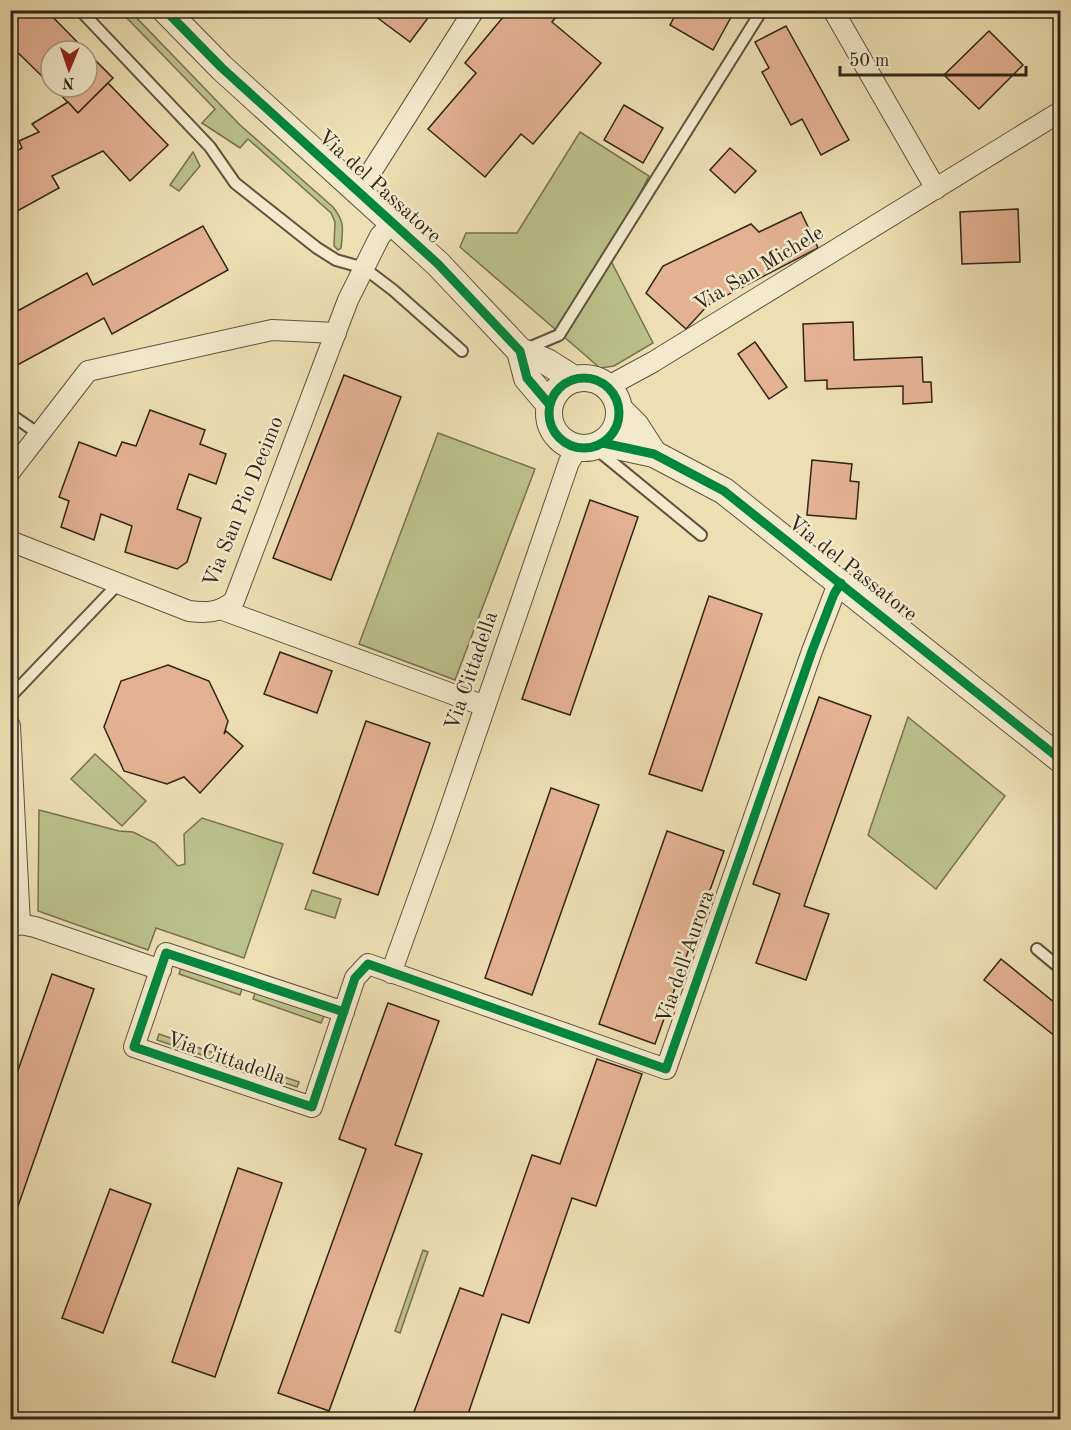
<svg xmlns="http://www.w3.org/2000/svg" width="1071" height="1430" viewBox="0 0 1071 1430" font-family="'Old Standard TT',serif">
<rect width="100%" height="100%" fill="#eddfb2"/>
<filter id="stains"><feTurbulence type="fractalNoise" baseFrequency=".00333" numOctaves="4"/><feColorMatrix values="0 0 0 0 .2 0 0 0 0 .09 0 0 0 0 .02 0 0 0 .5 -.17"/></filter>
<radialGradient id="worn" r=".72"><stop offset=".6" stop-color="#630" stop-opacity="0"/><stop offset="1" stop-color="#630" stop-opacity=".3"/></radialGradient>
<g fill="#bbc18a" stroke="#767252" stroke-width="1.5">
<path d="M120,11H130L240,125L333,207C345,222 343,229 341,248L338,250L334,246L335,222L331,213L248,139L240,148L202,123L215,109Z"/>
<polygon points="580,132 649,176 608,255 653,343 614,366 600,368 460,247 466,233 517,233"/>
<polygon points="193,152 200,166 179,191 170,185"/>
<polygon points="438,433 535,469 455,680 359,644"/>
<polygon points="908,717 1005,796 936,889 868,835"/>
<polygon points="95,754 146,801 122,826 71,779"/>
<polygon points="39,810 119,831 133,832 155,843 178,866 185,864 184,834 202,818 283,844 244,958 156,928 148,950 38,911"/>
<polygon points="312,890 341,899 335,918 305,909"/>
<polygon points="181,968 242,989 240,995 179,974"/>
<polygon points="255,993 324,1016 321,1023 253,999"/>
<polygon points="159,1034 220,1055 217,1060 157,1040"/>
<polygon points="229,1058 299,1082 297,1087 227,1064"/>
<polygon points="423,1250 428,1252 400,1333 395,1331"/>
</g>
<g fill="#e4b191" stroke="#312419" stroke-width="1.5">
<polygon points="14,10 46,10 86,51 51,51 51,85 10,45 10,14"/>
<polygon points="367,10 426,10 431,14 410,42"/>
<polygon points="509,10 562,10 552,22 601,63 533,144 521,134 485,177 428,129 476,73 465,63"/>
<polygon points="678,10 735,10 713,50 670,25"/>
<polygon points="786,26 849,140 821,155 802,119 791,125 762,72 769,68 755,42"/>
<polygon points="989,31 1023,65 979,109 944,75"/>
<polygon points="87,52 113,78 78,113 53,87 87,87"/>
<polygon points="108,83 168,145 130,181 103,151 52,176 59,188 10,215 10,155 22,148 19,141 39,132 32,124 68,102 78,113"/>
<polygon points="624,105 663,128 643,163 604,140"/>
<polygon points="730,148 756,171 735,193 710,170"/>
<polygon points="1018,209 1020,262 962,264 960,212"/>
<polygon points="801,212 818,248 708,305 686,329 646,293 663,266 751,224 759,232"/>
<polygon points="203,226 228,270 112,334 104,318 10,369 10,315 87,273 93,285"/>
<polygon points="853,322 854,360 922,357 923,382 931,382 932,402 903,404 903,386 827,389 827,380 805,381 803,324"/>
<polygon points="755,342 787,387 769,399 738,354"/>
<polygon points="344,375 401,397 331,580 273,558"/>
<polygon points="150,410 205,430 200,444 226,454 216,484 189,474 177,509 201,518 187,562 177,569 125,552 132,526 101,514 94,540 61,527 69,501 59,497 79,442 116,456 122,442 136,446"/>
<polygon points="812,460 852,464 850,481 859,482 856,519 807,515"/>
<polygon points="590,500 638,517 570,715 522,699"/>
<polygon points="709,596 762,614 702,791 649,774"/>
<polygon points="280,652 332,671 317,713 264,694"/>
<polygon points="168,665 209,681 228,721 224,734 226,731 243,746 200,793 184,777 167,784 124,771 104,727 121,681"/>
<polygon points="819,697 871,716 804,906 829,914 806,980 756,963 780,894 753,884"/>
<polygon points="366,721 430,743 378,895 313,873"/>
<polygon points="551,788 599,805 532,995 485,978"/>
<polygon points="667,831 724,851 655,1044 599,1024"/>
<polygon points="1001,959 1060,1007 1060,1040 984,980"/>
<polygon points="52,974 94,989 10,1229 10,1093"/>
<polygon points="388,1003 439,1021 395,1145 422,1154 329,1411 278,1393 366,1149 339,1139"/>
<polygon points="597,1059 642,1074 596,1206 572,1198 529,1323 502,1314 466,1420 411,1420 460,1288 483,1296 532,1155 560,1164"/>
<polygon points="238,1168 282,1183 215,1377 172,1362"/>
<polygon points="110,1189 151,1204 103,1333 62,1318"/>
</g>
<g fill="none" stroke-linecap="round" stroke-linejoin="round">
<defs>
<g id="service">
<polyline points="80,10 210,147 235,183 317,248 336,260 364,268 393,290 462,351"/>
<polyline points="526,349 559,335 762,10"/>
<polyline points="10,414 39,434"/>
<polyline points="595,448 701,535"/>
<polyline points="10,697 119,583"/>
<polyline points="1037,949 1060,968"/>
</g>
<g id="minor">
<polyline points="833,10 936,189"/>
<polyline points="359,191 474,10"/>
<polyline points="607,387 653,362 1060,112"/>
<polyline points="10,472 88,371 272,330 336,333"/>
<path d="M10,541L189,611C207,613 219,613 234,601L348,300L380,236L393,222"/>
<polyline points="223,610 485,706"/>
<polyline points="10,726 20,924"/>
<polyline points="10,928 20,924 35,927 161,970"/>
<polyline points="391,973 442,832 569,462 578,448"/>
<polyline points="344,1012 166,953 134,1047 312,1107 355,978 368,964 666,1069 812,651 834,594 841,583"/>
</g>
<g id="tertiary">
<polyline points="165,10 222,68 438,264 520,351 547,362 574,379"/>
<polyline points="520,351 527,378 549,404"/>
<circle cx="584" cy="413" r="35"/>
<polyline points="619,409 636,426 654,454"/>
<polyline points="603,443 654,454 724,491 1060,759"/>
</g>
</defs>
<use href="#service" stroke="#60533f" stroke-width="14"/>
<use href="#minor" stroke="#60533f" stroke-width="22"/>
<use href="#tertiary" stroke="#60533f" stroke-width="28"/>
<use href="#service" stroke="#f3eacd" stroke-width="10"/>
<use href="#minor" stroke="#f3eacd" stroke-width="20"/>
<use href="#tertiary" stroke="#f3eacd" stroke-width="26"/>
<defs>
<g id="cycleway">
<polyline points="165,10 222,68 438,264 520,351 527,378 549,404"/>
<circle cx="584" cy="413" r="35"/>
<polyline points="603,443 654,454 724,491 1060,759"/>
<polyline points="344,1012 166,953 134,1047 312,1107 355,978 368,964 666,1069 812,651 834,594 841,583"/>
</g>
</defs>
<use href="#cycleway" stroke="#f3eacd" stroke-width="13"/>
<use href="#cycleway" stroke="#00873e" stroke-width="9"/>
</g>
<g text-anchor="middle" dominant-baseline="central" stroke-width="5" stroke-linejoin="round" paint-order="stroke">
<g font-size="21" fill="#312419" stroke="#f3eacd">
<text transform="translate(379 187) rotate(42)">Via del Passatore</text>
<text transform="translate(759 269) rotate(-31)">Via San Michele</text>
<text transform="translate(244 502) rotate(-68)">Via San Pio Decimo</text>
<text transform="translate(852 569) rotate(38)">Via del Passatore</text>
<text transform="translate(472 671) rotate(-71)">Via Cittadella</text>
<text transform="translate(686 957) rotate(-71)">Via dell'Aurora</text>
<text transform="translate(226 1059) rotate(19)">Via Cittadella</text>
</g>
</g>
<rect width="1071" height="1430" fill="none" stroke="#eddfb2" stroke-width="36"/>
<rect x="12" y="12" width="1047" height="1406" fill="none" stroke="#312419" stroke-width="3"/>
<rect x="18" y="18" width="1035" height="1394" fill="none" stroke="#312419" stroke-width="1.5"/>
<g transform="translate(69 69) rotate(182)"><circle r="28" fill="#f3eacd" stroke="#a59b85" stroke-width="1.5"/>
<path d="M0-4.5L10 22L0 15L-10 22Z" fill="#8f2418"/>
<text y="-9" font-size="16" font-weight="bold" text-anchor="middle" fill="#312419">N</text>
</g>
<path d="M840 66v9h186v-9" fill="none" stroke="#312419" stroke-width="3"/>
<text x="849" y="66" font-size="18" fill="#312419" stroke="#f3eacd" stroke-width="4.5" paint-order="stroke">50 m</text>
<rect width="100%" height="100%" filter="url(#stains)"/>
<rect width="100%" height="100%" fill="url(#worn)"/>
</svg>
